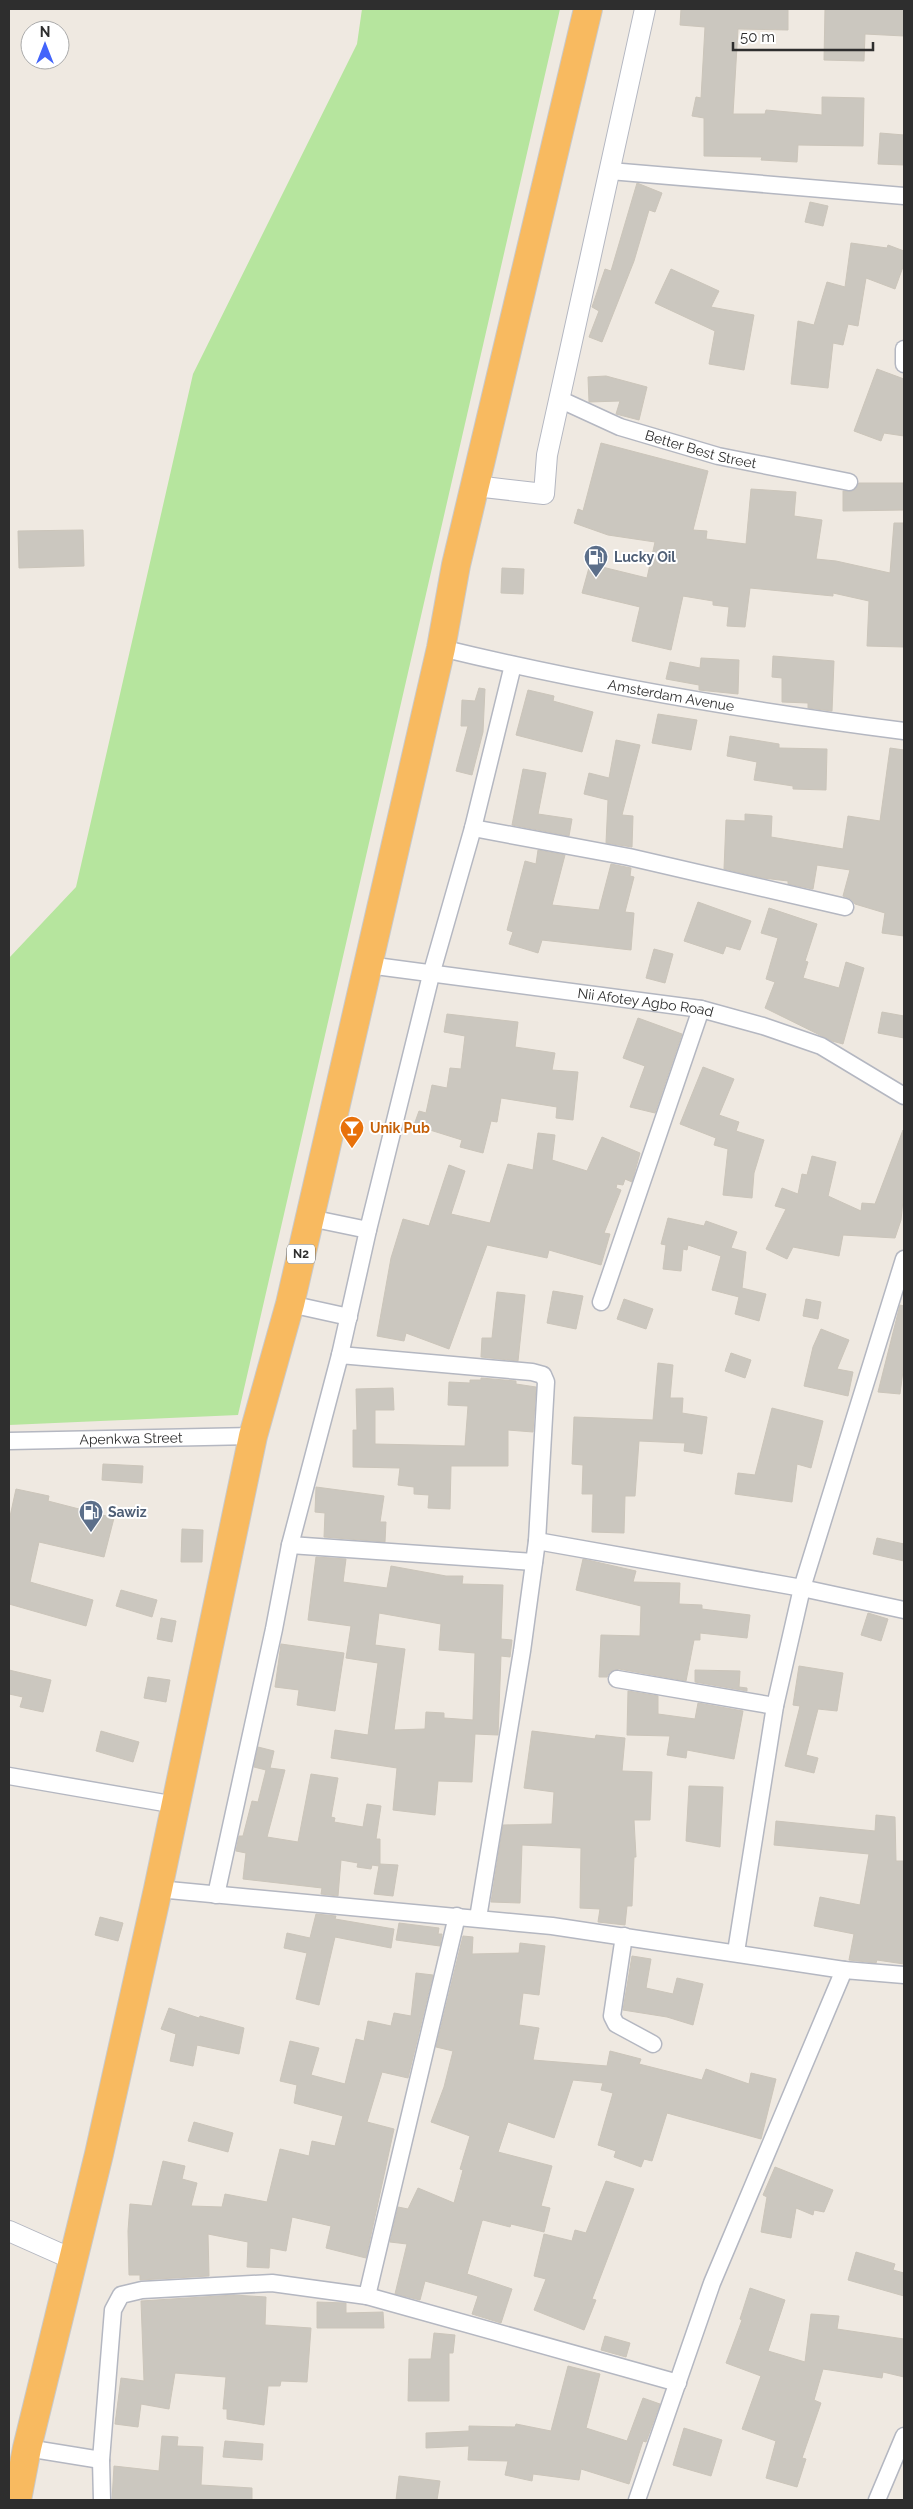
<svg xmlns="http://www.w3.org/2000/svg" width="913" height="2509" viewBox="0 0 913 2509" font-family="Raleway,sans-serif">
<rect width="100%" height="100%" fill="#efe9e1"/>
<polygon fill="#b6e59e" points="362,9 560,9 238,1415 9,1425 9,958 76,887 193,374 357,44"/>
<g fill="#cbc7bf" stroke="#cbc5ba" fill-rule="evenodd">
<polygon points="681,9 788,9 788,30 738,29 733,114 765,114 766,110 822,115 822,97 864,98 863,146 798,145 797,162 761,160 762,157 704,156 704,118 692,116 696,97 701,98 705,27 680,25"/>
<polygon points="825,9 904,9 904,36 865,34 864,61 824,60"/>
<polygon points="880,133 904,135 904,165 878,164"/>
<polygon points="637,183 662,193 655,212 649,210 634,261 602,342 589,337 599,311 592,307 605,269 611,271"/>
<polygon points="810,202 828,206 823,226 805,222"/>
<polygon points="851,243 887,248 888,245 904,251 904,264 895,289 866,278 858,326 848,324 843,345 833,343 828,388 791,384 798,321 814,325 827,282 845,287"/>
<polygon points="671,269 719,291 711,307 754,315 744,370 709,364 715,331 655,303"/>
<polygon points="877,369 904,379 904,436 884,433 881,441 854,431"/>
<polygon points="606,376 647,387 639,420 616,414 620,401 589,402 588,377"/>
<polygon points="601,443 708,471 693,530 707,531 706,539 746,544 751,489 796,492 794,516 822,520 816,559 836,561 890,573 894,523 904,523 904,647 867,646 869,601 833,593 833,596 750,588 745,627 727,626 729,607 713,605 713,601 683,596 671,650 632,641 640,607 582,593 590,564 647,578 655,542 608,535 574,523 578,509 583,511"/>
<polygon points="859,483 904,483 904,510 843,511 843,491 853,491"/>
<polygon points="83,530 84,566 19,568 18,531"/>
<polygon points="502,568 524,569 523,594 501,593"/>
<polygon points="773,656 834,661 832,711 808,708 808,703 782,702 782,678 772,677"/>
<polygon points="701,658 739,660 738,694 699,690 699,685 666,679 670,662 700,668"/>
<polygon points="479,688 485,689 483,732 472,775 456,771 468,726 461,726 462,700 475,701"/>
<polygon points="528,690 554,696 553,701 593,712 582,752 516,735"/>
<polygon points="658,714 697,720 691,750 652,743"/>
<polygon points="730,736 779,744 779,748 827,749 826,790 793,789 793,786 754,780 757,762 727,756"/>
<polygon points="616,740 640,745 622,815 633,816 632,847 606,843 608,800 584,794 589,773 609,778"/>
<polygon points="890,748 904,750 904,936 882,933 885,913 855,904 851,899 843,896 850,870 817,865 813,889 788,884 788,881 763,878 724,869 726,820 745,821 745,814 772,816 771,837 843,849 848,816 880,821"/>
<polygon points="523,769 546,773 538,814 572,819 569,836 512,825"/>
<polygon points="538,850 565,855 552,905 599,910 611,864 631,868 630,876 634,877 625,912 634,913 631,950 542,940 538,953 509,944 513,932 507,930 525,861 536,864"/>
<polygon points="698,902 751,921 740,950 726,946 723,954 684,941"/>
<polygon points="769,908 817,924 805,961 808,962 803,978 839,988 846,962 864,968 843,1044 832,1041 765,1008 775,982 766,979 778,938 761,933"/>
<polygon points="654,949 673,954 665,983 646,978"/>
<polygon points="882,1012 904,1016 904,1038 878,1033"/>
<polygon points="447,1014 518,1022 515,1047 555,1053 552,1070 578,1072 573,1120 556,1118 557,1107 501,1098 497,1122 491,1121 483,1153 460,1147 462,1140 414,1125 419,1111 426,1113 432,1085 447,1088 450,1068 461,1069 465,1036 444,1032"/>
<polygon points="638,1018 682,1034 655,1113 630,1107 645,1066 623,1058"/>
<polygon points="703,1067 734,1079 719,1115 739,1122 736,1131 764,1140 754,1173 752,1198 723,1195 728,1149 714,1145 716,1138 680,1124"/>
<polygon points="903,1130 904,1190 901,1220 895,1238 843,1235 839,1256 793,1247 787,1259 766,1249 786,1209 775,1206 782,1188 798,1194 802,1174 807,1175 812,1156 836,1162 828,1196 861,1211 862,1203 875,1204"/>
<polygon points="538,1133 555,1135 552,1160 587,1171 602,1137 640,1153 632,1182 625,1179 623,1185 617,1184 616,1188 621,1190 604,1233 610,1234 601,1265 549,1250 547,1258 487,1245 449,1349 406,1333 404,1341 377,1336 391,1258 403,1219 429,1226 449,1165 465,1171 451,1214 490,1223 508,1164 533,1170"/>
<polygon points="668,1218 704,1226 706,1221 737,1232 731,1248 746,1252 742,1288 766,1294 759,1321 735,1314 739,1297 712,1290 721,1256 688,1245 687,1250 683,1249 681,1271 663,1269 666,1245 661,1244"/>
<polygon points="553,1291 583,1296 576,1329 547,1323"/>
<polygon points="497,1292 525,1295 518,1361 481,1357 482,1338 492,1338"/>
<polygon points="624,1299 653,1309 646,1329 617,1319"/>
<polygon points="806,1299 821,1302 818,1319 803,1316"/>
<polygon points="900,1305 904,1306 904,1363 900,1394 878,1392"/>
<polygon points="821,1329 849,1340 837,1369 853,1372 848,1396 804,1386 813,1347"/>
<polygon points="731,1353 751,1360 745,1378 725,1371"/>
<polygon points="658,1363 673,1365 670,1398 683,1398 682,1413 707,1417 702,1454 684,1451 685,1443 639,1441 635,1496 625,1496 624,1533 592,1532 593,1494 582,1494 583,1465 572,1464 574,1417 653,1420"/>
<polygon points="481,1378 516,1381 516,1384 536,1387 533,1432 508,1430 508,1466 451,1466 450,1509 428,1508 429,1495 414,1494 414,1487 398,1485 400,1468 353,1467 353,1430 357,1430 356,1389 393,1388 394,1410 375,1410 375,1444 465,1446 468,1406 448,1405 449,1382 470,1383 470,1380 481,1380"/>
<polygon points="772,1408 823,1421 811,1468 797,1464 792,1502 735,1494 738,1473 755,1475"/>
<polygon points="103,1464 143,1466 142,1483 102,1480"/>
<polygon points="316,1487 384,1496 380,1522 386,1522 385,1542 324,1537 325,1513 315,1512"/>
<polygon points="16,1489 49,1496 48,1501 114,1518 104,1557 39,1542 30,1582 93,1600 86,1626 9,1604 9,1521"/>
<polygon points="182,1529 203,1530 202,1562 181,1562"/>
<polygon points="877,1538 904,1544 904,1561 873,1554"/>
<path d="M316,1557L346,1559L343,1582L387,1588L391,1566L446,1576H463L462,1584L503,1585L501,1639L512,1640L510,1657L501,1656L498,1735L475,1734L472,1782L438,1781L435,1815L393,1810L397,1768L331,1758L335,1730L368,1735L378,1663L346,1658L351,1626L308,1620ZM379,1613L441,1624L439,1650L475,1653L473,1720L444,1718V1713L426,1712L425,1729L394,1730L405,1649L375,1645Z"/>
<polygon points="583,1559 636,1571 633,1582 680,1583 679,1604 702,1605 702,1609 750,1615 747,1638 700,1633 700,1640 694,1640 686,1681 619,1669 610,1672 607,1677 599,1677 601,1635 640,1636 641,1606 576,1590"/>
<polygon points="121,1590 157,1600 152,1617 116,1606"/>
<polygon points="868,1613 888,1619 881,1641 861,1635"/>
<polygon points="161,1618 176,1621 172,1642 157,1639"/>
<polygon points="281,1644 344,1653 335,1711 297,1705 299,1690 275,1687"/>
<polygon points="799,1666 843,1673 837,1711 818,1709 806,1755 818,1758 814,1773 785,1766 800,1706 793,1705"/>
<polygon points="9,1670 51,1680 43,1712 20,1707 23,1697 9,1694"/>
<polygon points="695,1670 740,1671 739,1687 747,1688 747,1691 695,1682"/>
<polygon points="148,1677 170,1680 166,1702 144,1698"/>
<polygon points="628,1691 658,1696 658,1714 695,1719 698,1703 743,1711 734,1759 687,1750 686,1758 667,1755 670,1736 627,1735"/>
<polygon points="101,1731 139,1742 133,1762 96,1751"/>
<polygon points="532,1731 595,1739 596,1735 625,1738 622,1771 652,1772 650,1820 634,1820 636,1857 634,1857 632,1906 627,1906 625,1925 598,1922 600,1909 580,1908 581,1848 522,1845 520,1903 491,1902 503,1825 552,1824 554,1792 524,1788"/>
<polygon points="258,1747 274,1751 270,1768 285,1770 267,1837 298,1842 311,1774 338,1778 331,1817 335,1818 334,1822 363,1827 367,1804 381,1806 376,1839 380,1839 380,1864 398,1865 393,1896 374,1894 379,1866 372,1865 371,1869 357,1867 358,1863 341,1860 338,1896 321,1894 322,1888 243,1879 246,1853 236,1851 239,1836 243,1836 252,1801 258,1802 266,1770 254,1767"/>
<polygon points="689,1786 723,1787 720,1847 686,1841"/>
<polygon points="876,1815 895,1817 896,1861 904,1861 904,1964 877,1960 876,1963 849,1960 854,1934 814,1926 820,1897 860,1905 869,1854 774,1845 776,1821 875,1831"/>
<polygon points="316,1914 336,1916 335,1919 394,1929 391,1948 335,1937 319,2005 296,1999 307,1953 284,1948 287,1933 310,1938"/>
<polygon points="100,1917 123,1923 118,1941 95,1935"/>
<polygon points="399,1923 439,1928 438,1934 442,1934 440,1946 396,1940"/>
<polygon points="463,1936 473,1937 472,1954 519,1953 520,1943 545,1946 539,1995 523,1993 519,2025 539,2028 533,2060 607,2066 610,2051 641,2059 639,2064 702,2080 706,2069 749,2084 751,2073 776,2079 761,2139 667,2113 652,2161 644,2159 641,2167 614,2157 616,2151 598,2145 613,2093 601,2090 603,2083 573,2080 554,2138 508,2122 498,2152 552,2166 541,2206 550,2208 544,2232 511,2224 510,2227 483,2220 482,2221 467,2274 512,2289 501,2323 472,2314 478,2296 425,2281 420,2300 395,2294 407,2244 390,2242 398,2207 408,2209 418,2188 454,2203 463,2170 460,2169 470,2136 431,2122 444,2087 453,2051 436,2047"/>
<polygon points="632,1956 651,1959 646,1988 673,1994 677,1978 703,1984 693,2025 667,2017 623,2010"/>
<polygon points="416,1973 433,1975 408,2078 382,2072 367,2122 394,2129 366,2258 326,2248 331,2226 292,2217 286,2251 270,2248 269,2268 247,2267 248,2242 208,2234 209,2276 140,2280 140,2275 129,2275 128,2231 130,2204 152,2206 163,2161 185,2166 182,2179 197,2183 191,2206 222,2207 225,2194 267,2202 280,2149 309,2156 312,2141 335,2146 343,2116 294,2103 297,2085 280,2081 290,2041 319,2048 311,2075 345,2084 356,2039 364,2041 368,2021 391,2026 394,2013 411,2016"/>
<polygon points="169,2008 199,2018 200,2016 244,2028 239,2054 197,2045 193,2066 170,2061 176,2034 161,2029"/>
<polygon points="194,2122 233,2133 228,2152 188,2141"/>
<polygon points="775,2167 833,2190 824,2212 814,2210 813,2215 796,2208 791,2238 761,2232 767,2197 763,2195"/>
<polygon points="606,2181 634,2189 592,2299 596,2300 584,2330 534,2310 546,2279 534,2276 544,2234 572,2241 575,2230 586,2233"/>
<polygon points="856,2252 895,2264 893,2270 904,2273 904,2296 848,2280"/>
<polygon points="750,2288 785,2300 768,2351 805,2362 811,2314 839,2316 837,2329 904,2339 904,2377 883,2372 882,2378 823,2369 814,2400 821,2403 802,2458 806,2459 797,2487 766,2478 776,2441 742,2429 761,2376 726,2363 742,2320 740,2319"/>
<polygon points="234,2295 266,2297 265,2325 311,2328 307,2382 281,2381 280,2386 268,2386 264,2425 227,2419 227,2409 223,2409 226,2377 175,2373 169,2409 141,2404 138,2427 115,2424 121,2378 144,2381 141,2301"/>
<polygon points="317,2302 346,2303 346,2313 383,2312 384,2328 317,2328"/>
<polygon points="434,2333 455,2335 453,2353 449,2353 449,2401 408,2401 409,2359 431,2359"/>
<polygon points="605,2336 630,2343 626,2357 601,2350"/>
<polygon points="568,2366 600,2374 586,2428 627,2441 643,2398 660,2404 646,2442 643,2441 629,2484 581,2469 579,2480 533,2474 532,2481 505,2475 508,2461 468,2460 469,2446 426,2448 426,2433 469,2431 469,2426 515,2427 516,2424 551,2431"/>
<polygon points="684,2428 722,2440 711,2476 673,2465"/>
<polygon points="162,2436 178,2437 177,2446 203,2447 201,2485 252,2488 252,2500 112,2500 114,2466 159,2471"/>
<polygon points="225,2441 263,2444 262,2460 223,2457"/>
<polygon points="399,2476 440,2481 437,2500 396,2500"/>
</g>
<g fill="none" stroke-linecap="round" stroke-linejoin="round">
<defs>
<g id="minor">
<polyline points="610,171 904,196"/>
<polyline points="904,349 904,364"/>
<path id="s1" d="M559,399L620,427L718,456L849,482"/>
<path id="s2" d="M441,648C594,685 749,711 904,731"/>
<polyline points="473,828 629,857 845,907"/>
<path id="s3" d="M368,965L701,1009L763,1026L821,1046L904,1096"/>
<polyline points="310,1218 368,1230"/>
<polyline points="601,1302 701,1009"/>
<polyline points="290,1304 349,1317"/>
<polyline points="340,1355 368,1230 431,975 473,828 513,665"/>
<path id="s4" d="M9,1441L253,1436"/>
<polyline points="537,1541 802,1588 904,1610"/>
<polyline points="290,1545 534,1562"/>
<polyline points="617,1679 775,1706"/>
<polyline points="9,1776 176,1805"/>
<polyline points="158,1889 552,1926 844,1970"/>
<polyline points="216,1895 274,1629 290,1545 340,1355 532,1372 543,1375 546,1382 537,1541 522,1651 478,1918"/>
<polyline points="624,1936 612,2016 616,2024 653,2044"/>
<polyline points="736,1952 775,1706 802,1588 904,1259"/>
<polyline points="367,2296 457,1916"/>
<polyline points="27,2448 101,2460 113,2310 121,2295 142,2290 272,2283 367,2296 678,2383"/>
<polyline points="101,2460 102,2500"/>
<polyline points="637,2500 712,2283 844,1970 904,1975"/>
<polyline points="877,2500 904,2436"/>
</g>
<g id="tertiary">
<polyline points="475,486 544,494 547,455 645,9"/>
<polyline points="9,2231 72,2259"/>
</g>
<polyline id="trunk" points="17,2500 27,2448 99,2154 158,1889 253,1436 290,1304 441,648 456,565 588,9"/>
</defs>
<use href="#minor" stroke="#b4b7c1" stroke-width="19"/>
<use href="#tertiary" stroke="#b4b7c1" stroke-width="22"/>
<use href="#trunk" stroke="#c9c9c9" stroke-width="30"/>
<use href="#minor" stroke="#fff" stroke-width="16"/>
<use href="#tertiary" stroke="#fff" stroke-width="20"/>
<use href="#trunk" stroke="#f8ba60" stroke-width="28"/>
</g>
<defs>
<symbol id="fuel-pin" viewBox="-11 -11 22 30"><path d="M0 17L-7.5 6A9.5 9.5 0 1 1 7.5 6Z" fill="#5c6f8a" stroke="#fff"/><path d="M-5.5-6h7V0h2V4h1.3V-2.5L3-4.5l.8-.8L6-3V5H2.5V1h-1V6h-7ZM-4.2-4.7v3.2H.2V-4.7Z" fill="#fff"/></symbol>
<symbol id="bar-pin" viewBox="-11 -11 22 30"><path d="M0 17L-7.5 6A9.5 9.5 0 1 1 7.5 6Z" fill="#e8710a" stroke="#fff"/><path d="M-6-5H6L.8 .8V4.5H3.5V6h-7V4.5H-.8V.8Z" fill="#fff"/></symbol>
</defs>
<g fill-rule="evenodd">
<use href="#fuel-pin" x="582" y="543" width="28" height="38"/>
<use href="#bar-pin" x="338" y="1114" width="28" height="38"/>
<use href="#fuel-pin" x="77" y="1498" width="28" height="38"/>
</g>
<g text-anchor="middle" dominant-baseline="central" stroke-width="4" stroke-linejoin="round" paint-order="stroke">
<rect fill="#fff" stroke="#6d6d6d" stroke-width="1" x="287" y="1244.5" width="28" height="19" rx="4"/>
<g font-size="12" font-weight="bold" fill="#2e2e2e">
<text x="301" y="1254">N2</text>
</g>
<g font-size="14" fill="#2e2e2e" stroke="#fff">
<text stroke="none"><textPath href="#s1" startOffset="151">Better Best Street</textPath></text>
<text stroke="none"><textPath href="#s2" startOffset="235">Amsterdam Avenue</textPath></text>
<text stroke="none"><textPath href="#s3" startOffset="280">Nii Afotey Agbo Road</textPath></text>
<text stroke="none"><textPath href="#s4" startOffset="122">Apenkwa Street</textPath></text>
</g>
<g font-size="14" font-weight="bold" fill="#4e5e75" stroke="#fff" text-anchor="start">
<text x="614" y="557">Lucky Oil</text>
<text x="108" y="1512">Sawiz</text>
</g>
<g font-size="14" font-weight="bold" fill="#c56008" stroke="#fff" text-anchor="start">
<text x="370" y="1128">Unik Pub</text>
</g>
</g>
<rect width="913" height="2509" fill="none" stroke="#2e2e2e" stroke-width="20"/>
<g transform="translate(45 45)"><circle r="24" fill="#ffffff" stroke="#ababab"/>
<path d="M0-4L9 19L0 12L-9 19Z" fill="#4264fb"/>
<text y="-8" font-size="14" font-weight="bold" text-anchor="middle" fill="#2e2e2e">N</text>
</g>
<path d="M733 42v8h140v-8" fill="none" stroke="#2e2e2e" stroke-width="2.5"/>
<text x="740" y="42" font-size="15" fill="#2e2e2e" stroke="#ffffff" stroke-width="4" paint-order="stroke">50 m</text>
</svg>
